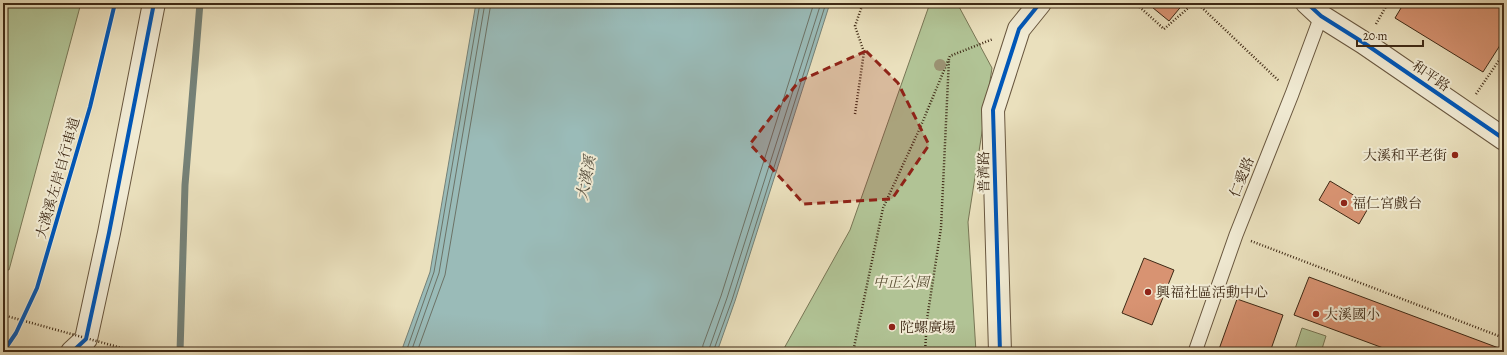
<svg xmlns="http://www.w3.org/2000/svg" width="1507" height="355" viewBox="0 0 1507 355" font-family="Alegreya,'Noto Serif TC',serif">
<rect width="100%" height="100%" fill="#eae0bd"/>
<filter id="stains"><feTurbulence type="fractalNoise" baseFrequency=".005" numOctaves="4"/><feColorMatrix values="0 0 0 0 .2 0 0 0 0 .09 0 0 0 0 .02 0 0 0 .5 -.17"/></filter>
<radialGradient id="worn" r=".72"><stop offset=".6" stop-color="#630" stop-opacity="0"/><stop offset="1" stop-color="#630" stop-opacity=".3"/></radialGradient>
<g fill="#b1c395" stroke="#787655">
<polygon points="3,3 81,3 9,270 3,269"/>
<polygon points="930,3 957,3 992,68 968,222 976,352 782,352 850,230"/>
<polygon points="1302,328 1326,336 1321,352 1294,352"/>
</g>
<polygon fill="#9abbb8" stroke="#758177" points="476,3 830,3 735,301 717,352 401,352 430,272"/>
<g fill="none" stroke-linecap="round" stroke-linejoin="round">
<g stroke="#6c7266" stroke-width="1">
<polyline points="406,352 434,272 480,3"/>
<polyline points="411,352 439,273 485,3"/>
<polyline points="417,352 445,275 491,3"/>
<polyline points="702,352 703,345 721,296 814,3"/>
<polyline points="708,352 727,298 821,3"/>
<polyline points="713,352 732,300 826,3"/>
</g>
<polyline stroke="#758177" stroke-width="7" points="180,352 185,185 200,3"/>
</g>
<g fill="#d89372" stroke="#3e2915">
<polygon points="1147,3 1184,3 1169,21"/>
<polygon points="1404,3 1504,3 1504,39 1483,72 1395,18"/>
<polygon points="1330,181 1370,205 1359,224 1319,200"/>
<polygon points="1144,258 1174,270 1152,325 1122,313"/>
<polygon points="1309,277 1504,350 1504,352 1394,352 1294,315"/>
<polygon points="1237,299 1283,315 1270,352 1218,352"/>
</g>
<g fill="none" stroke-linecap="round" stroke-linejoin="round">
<defs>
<polyline id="lane" points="1195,352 1236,235 1292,94 1321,16"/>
<g id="street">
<polyline points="1307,3 1321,16 1364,43 1504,139"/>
<polyline points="72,352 86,339 109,233 154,3"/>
<polyline points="1000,352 993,110 1019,29 1040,3"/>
</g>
</defs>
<use href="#lane" stroke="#69573f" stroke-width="15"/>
<use href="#street" stroke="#69573f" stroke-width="24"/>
<g stroke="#3e2915" stroke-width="2.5" stroke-dasharray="1 2" stroke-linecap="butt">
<polyline points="1135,3 1164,29 1194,3"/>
<polyline points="1197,3 1279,81"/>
<polyline points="1376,24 1388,3"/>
<polyline points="1476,94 1504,53"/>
<polyline points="855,114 864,52 855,26 863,3"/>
<polyline points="1251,241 1504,338"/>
<polyline points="853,352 883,208 920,128 950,56 993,39"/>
<polyline points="925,352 927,319 941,228 949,59"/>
</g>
<use href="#lane" stroke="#f1ebd4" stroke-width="13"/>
<use href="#street" stroke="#f1ebd4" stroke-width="22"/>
<polyline stroke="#3e2915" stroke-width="2.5" stroke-dasharray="1 2" stroke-linecap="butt" points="3,315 136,352"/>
<defs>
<g id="cycleway">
<polyline points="1307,3 1321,16 1364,43 1504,139"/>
<polyline points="3,352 16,333 37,288 90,107 115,3"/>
<polyline points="72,352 86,339 109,233 154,3"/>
<polyline points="1000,352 993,110 1019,29 1040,3"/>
</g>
</defs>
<use href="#cycleway" stroke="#f1ebd4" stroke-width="6"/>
<use href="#cycleway" stroke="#0057b8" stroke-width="4"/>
</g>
<circle fill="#9b9172" cx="940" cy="65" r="6"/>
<path fill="#8f2418" fill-opacity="0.2" stroke="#8f2418" stroke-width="3" stroke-dasharray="8 5" stroke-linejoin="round" d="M866,51L898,83L929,145L892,199L804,204L750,144L799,81Z"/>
<g fill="#8f2418" stroke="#f1ebd4" stroke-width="1.5">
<circle cx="1455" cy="155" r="4"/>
<circle cx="1344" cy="203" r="4"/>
<circle cx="1148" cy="292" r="4"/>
<circle cx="1316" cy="314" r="4"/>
<circle cx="892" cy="327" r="4"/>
</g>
<g text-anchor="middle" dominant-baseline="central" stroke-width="4" stroke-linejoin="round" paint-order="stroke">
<g font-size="14" fill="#3e2915" stroke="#f1ebd4">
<text transform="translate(1431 76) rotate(35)">和平路</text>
<text transform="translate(984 172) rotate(-91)">普濟路</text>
<text transform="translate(1242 177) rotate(-68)">仁愛路</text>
<text transform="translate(58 178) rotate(-74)">大漢溪左岸自行車道</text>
</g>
<g font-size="14" fill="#3e2915" stroke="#f1ebd4" text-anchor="start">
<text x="1447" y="155" text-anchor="end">大溪和平老街</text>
<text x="1352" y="203">福仁宮戲台</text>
<text x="1156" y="292">興福社區活動中心</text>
<text x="1324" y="314">大溪國小</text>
<text x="900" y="327">陀螺廣場</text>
</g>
<g font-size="14" font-style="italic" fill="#5b5035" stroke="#f1ebd4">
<text x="901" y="282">中正公園</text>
</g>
<g font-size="15" font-style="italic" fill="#554e3e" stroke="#f1ebd4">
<text transform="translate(586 178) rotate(-79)">大漢溪</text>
</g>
</g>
<rect width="1507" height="355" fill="none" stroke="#eae0bd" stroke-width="16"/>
<rect x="4" y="4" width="1499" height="347" fill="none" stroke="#3e2915" stroke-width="2"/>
<rect x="8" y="8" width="1491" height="339" fill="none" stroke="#3e2915"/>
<path d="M1357 40v6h66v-6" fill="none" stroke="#3e2915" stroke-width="2"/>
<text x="1363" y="40" font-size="12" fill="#3e2915" stroke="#f1ebd4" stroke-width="3" paint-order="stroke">20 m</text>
<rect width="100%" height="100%" filter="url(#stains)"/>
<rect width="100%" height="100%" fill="url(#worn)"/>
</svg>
